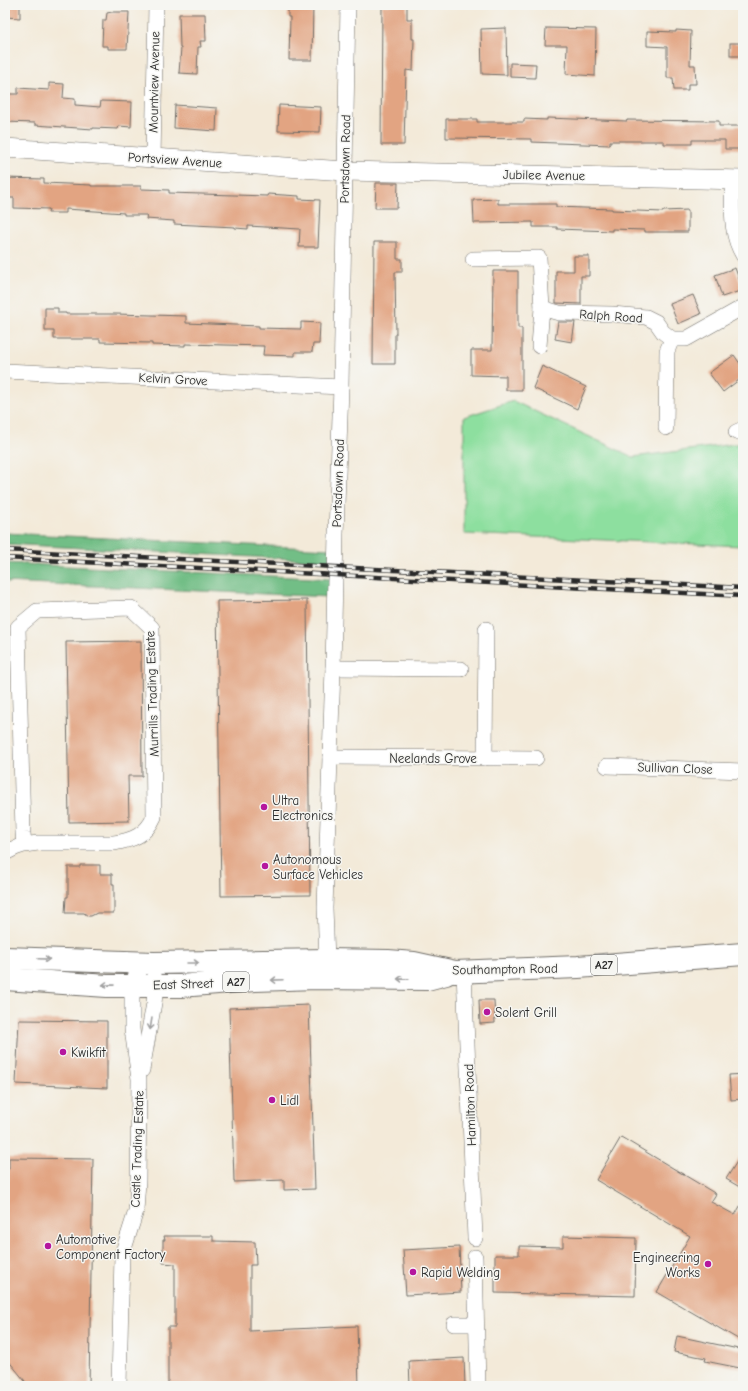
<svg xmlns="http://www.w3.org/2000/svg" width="748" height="1391" viewBox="0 0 748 1391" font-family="'Comic Neue',sans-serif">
<rect width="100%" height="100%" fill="#f6f6f2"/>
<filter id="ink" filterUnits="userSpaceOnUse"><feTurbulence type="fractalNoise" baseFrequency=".025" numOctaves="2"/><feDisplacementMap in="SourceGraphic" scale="8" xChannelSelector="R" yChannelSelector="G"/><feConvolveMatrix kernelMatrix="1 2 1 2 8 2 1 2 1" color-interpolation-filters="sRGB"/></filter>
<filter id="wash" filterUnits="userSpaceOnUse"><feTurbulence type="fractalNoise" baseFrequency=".012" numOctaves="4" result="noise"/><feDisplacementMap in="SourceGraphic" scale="16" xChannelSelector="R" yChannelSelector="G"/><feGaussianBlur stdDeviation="0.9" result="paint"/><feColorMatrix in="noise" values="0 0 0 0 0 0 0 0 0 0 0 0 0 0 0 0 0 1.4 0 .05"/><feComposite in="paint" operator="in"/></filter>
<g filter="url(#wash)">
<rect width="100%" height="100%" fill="#f3ead9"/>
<polygon fill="#8ddf9f" stroke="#5c8565" points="513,401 633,457 743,443 743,546 464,534 464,417"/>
<g fill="#72be86" stroke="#4e7458">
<polygon points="5,533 331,549 330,561 5,544"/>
<polygon points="5,563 333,579 329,597 5,582"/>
</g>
<g id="blocks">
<g fill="#e2a482">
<polygon points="5,5 20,5 20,18 5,17"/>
<polygon points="288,5 313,5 312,60 289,60 290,17 288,17"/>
<polygon points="382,5 407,5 407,19 412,19 412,39 414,39 413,71 406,70 404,145 381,145"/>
<polygon points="112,12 129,12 127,49 108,49 108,46 102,46 103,20 106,20 107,13"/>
<polygon points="179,14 205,14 206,41 200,41 201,47 198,47 197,74 179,73 181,48 180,48"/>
<polygon points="506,28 507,75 482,74 481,29"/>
<polygon points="546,28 596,29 595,76 566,74 567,45 545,45"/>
<polygon points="676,30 691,31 690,65 695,65 696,84 688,84 688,90 674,90 673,78 667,78 667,47 647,46 647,31 676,32"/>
<rect x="730" y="43" width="13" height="13"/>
<polygon points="510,63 536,64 535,78 510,77"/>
<polygon points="49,83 64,84 63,98 75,99 75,105 100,107 101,101 132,102 131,127 119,126 118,129 93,128 93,129 35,125 35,123 6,122 7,98 8,98 9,94 18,94 18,88 49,90"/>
<polygon points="175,105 217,108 216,131 174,128"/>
<polygon points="279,105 321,107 320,132 278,131"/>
<polygon points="547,118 627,121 627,120 719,121 719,126 743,126 743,149 725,149 725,140 692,140 692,144 664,144 664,141 610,141 610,145 531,142 531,139 446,138 446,119 477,119 477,122 524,122 524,119 547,120"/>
<polygon points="5,178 44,179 44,183 91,185 91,186 141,186 141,189 169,190 169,193 267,196 268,194 299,196 299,199 320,200 318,247 299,247 300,229 248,226 248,229 235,228 235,227 174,224 174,221 146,219 147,215 124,215 124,213 66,209 66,213 48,213 49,209 14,208 14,198 5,198"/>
<polygon points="376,183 398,183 397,208 375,208"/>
<polygon points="498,199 498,204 556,204 556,207 612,209 612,210 663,212 663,211 688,210 688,232 645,232 645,230 612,229 612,231 557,229 557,227 533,227 533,222 474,223 473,200"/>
<polygon points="374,242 397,242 397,259 402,259 402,272 395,272 396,334 395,334 395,364 373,364"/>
<polygon points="574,256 589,256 589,276 581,276 581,304 556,303 556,271 574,271"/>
<polygon points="735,268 743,290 722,297 715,275"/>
<polygon points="493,271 518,271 518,328 522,328 522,390 506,390 506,376 471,375 471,350 492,350"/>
<polygon points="693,295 701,314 678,324 670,304"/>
<polygon points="45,308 58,308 58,313 66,313 66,314 116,314 186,316 186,323 259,326 259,328 301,329 301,322 320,323 319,344 313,344 312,352 295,352 295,356 263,355 264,346 185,344 185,346 152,345 152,343 100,342 100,339 54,339 54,331 45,331"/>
<polygon points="558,322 575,322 572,342 555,339"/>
<polygon points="734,355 743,368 743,377 723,392 709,373"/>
<polygon points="542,366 586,387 577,409 533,388"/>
<polygon points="307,600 310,895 221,896 217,601"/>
<polygon points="141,641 142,776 128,776 129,821 69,822 66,642"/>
<polygon points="80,865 100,865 100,874 112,874 112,884 114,884 114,913 97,913 91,916 88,916 84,913 65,913 66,897 68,897 68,867 80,867"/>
<polygon points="479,1000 494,1000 495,1023 480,1024"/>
<polygon points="309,1005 315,1189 284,1190 284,1180 234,1182 229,1008"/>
<polygon points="19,1020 107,1021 107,1088 16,1084"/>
<polygon points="743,1074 743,1099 731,1100 729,1075"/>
<polygon points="621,1137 716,1194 711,1202 735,1215 743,1201 743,1342 657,1292 690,1236 596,1180"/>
<polygon points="743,1152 743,1189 726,1179"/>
<polygon points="9,1158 93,1159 89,1386 29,1386 7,1359 6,1323 5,1323 5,1170 9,1169"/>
<polygon points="164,1236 213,1236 213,1241 255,1242 256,1265 250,1265 250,1331 357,1326 359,1386 270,1386 270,1383 243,1383 243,1386 168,1386 168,1327 175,1327 175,1264 163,1263 163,1240 165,1240"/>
<polygon points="563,1236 636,1238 635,1296 495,1293 495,1255 519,1255 519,1246 563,1247"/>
<polygon points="459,1247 461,1292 406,1295 403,1250"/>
<polygon points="677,1336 743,1350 740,1368 705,1361 706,1358 674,1352"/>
<polygon points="464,1358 465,1386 410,1386 409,1361"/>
</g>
</g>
</g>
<g filter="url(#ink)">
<use href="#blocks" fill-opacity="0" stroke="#716e68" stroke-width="1"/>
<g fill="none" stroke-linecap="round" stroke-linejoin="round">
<defs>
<g id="minor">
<polyline points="153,158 156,5"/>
<path d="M732,180C733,207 729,232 743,255"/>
<polyline points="473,259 539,258 542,308 539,346"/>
<polyline points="542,308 559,313 612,314 646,317 656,322 663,332 672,339 686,339 743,307"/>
<polyline points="5,371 341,387"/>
<polyline points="666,428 667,351 672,339"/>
<polyline points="736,432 743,429"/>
<polyline points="333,668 461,669"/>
<polyline points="330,757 536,758"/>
<polyline points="485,758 486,629"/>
<polyline points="607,766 743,771"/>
<path d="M5,853L15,848L24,845L23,833L18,627L37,611L131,608L152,628L154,817C146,835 133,840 114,843H38L24,845"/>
<polyline points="327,960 325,908 333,668 336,534 341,387 348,5"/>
<polyline points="464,972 475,1238"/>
<polyline points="142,1070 154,1003 156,986 154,978"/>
<polyline points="475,1257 478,1386"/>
<polyline points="454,1324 476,1324"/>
<polyline points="119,1386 122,1255 136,1211 138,1181 139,1079 132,1029 132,986 135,977 142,968 154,963"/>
</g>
<polyline id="tertiary" points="5,148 345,171 743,180"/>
<g id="primary">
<polyline points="5,958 154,963 327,960 388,961 414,963 455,972 578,967 743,954"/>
<polyline points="5,979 107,986 180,986 255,980 316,978 427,979 446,974"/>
</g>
</defs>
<use href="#minor" stroke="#716e68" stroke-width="16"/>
<use href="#tertiary" stroke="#716e68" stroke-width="20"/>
<use href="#primary" stroke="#716e68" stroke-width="24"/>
<use href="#minor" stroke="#fff" stroke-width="15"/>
<use href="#tertiary" stroke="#fff" stroke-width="19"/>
<use href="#primary" stroke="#fff" stroke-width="22"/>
<defs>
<g id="rail">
<polyline points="5,550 743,588"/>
<polyline points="5,558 743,596"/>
</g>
</defs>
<use href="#rail" stroke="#2b2b2b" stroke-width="4.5"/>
<use href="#rail" stroke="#f6f6f2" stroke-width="3" stroke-dasharray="9" stroke-linecap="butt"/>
</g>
<defs><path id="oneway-shaft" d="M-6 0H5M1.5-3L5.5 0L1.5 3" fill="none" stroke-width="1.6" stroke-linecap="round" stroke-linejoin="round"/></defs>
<g stroke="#a0a0a0">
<use href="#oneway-shaft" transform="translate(44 959) rotate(2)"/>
<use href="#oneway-shaft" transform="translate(193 963)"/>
<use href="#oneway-shaft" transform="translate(403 979) rotate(-179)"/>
<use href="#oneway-shaft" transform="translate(277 980) rotate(178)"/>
<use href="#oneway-shaft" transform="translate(108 985) rotate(-179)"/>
<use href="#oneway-shaft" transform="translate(151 1024) rotate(99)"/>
</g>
</g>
<g fill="#b5179e" stroke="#f6f6f2" stroke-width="1.5">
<circle cx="264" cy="807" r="4"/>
<circle cx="265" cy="866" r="4"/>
<circle cx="487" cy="1012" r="4"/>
<circle cx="63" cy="1052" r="4"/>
<circle cx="272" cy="1100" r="4"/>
<circle cx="48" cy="1246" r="4"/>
<circle cx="708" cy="1264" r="4"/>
<circle cx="413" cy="1272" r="4"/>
</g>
<g text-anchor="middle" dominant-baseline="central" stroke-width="3" stroke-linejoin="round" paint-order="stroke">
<g fill="#f6f6f2" stroke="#686867" stroke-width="1">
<rect x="591" y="955" width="26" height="20" rx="3"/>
<rect x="223" y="972" width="26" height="20" rx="3"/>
</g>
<g font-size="12" font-weight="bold" fill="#2b2b2b">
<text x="604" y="965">A27</text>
<text x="236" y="982">A27</text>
</g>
<g font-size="13" fill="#2b2b2b" stroke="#f6f6f2">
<text transform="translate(154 82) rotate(-89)">Mountview Avenue</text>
<text transform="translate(345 159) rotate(-89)">Portsdown Road</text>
<text transform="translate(175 160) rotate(4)">Portsview Avenue</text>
<text transform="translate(544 175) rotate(1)">Jubilee Avenue</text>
<text transform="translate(611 316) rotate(4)">Ralph Road</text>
<text transform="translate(173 379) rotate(3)">Kelvin Grove</text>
<text transform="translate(338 483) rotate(-88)">Portsdown Road</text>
<text transform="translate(152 694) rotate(-92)">Murrills Trading Estate</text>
<text x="433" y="758">Neelands Grove</text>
<text transform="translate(675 768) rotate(2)">Sullivan Close</text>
<text transform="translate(505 969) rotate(-1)">Southampton Road</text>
<text transform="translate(183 984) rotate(-2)">East Street</text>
<text transform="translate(470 1105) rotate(-92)">Hamilton Road</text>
<text transform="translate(137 1149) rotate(-88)">Castle Trading Estate</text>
</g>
<g font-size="13" fill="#2b2b2b" stroke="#f6f6f2" text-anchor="start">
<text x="272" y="800">Ultra<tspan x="272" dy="15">Electronics</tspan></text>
<text x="273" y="859">Autonomous<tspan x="273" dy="15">Surface Vehicles</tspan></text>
<text x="495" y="1012">Solent Grill</text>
<text x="71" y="1052">Kwikfit</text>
<text x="280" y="1100">Lidl</text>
<text x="56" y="1239">Automotive<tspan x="56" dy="15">Component Factory</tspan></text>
<text x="700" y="1257" text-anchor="end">Engineering<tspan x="700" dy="15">Works</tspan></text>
<text x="421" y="1272">Rapid Welding</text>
</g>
</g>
<rect width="748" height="1391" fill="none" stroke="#f6f6f2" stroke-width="20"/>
</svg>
